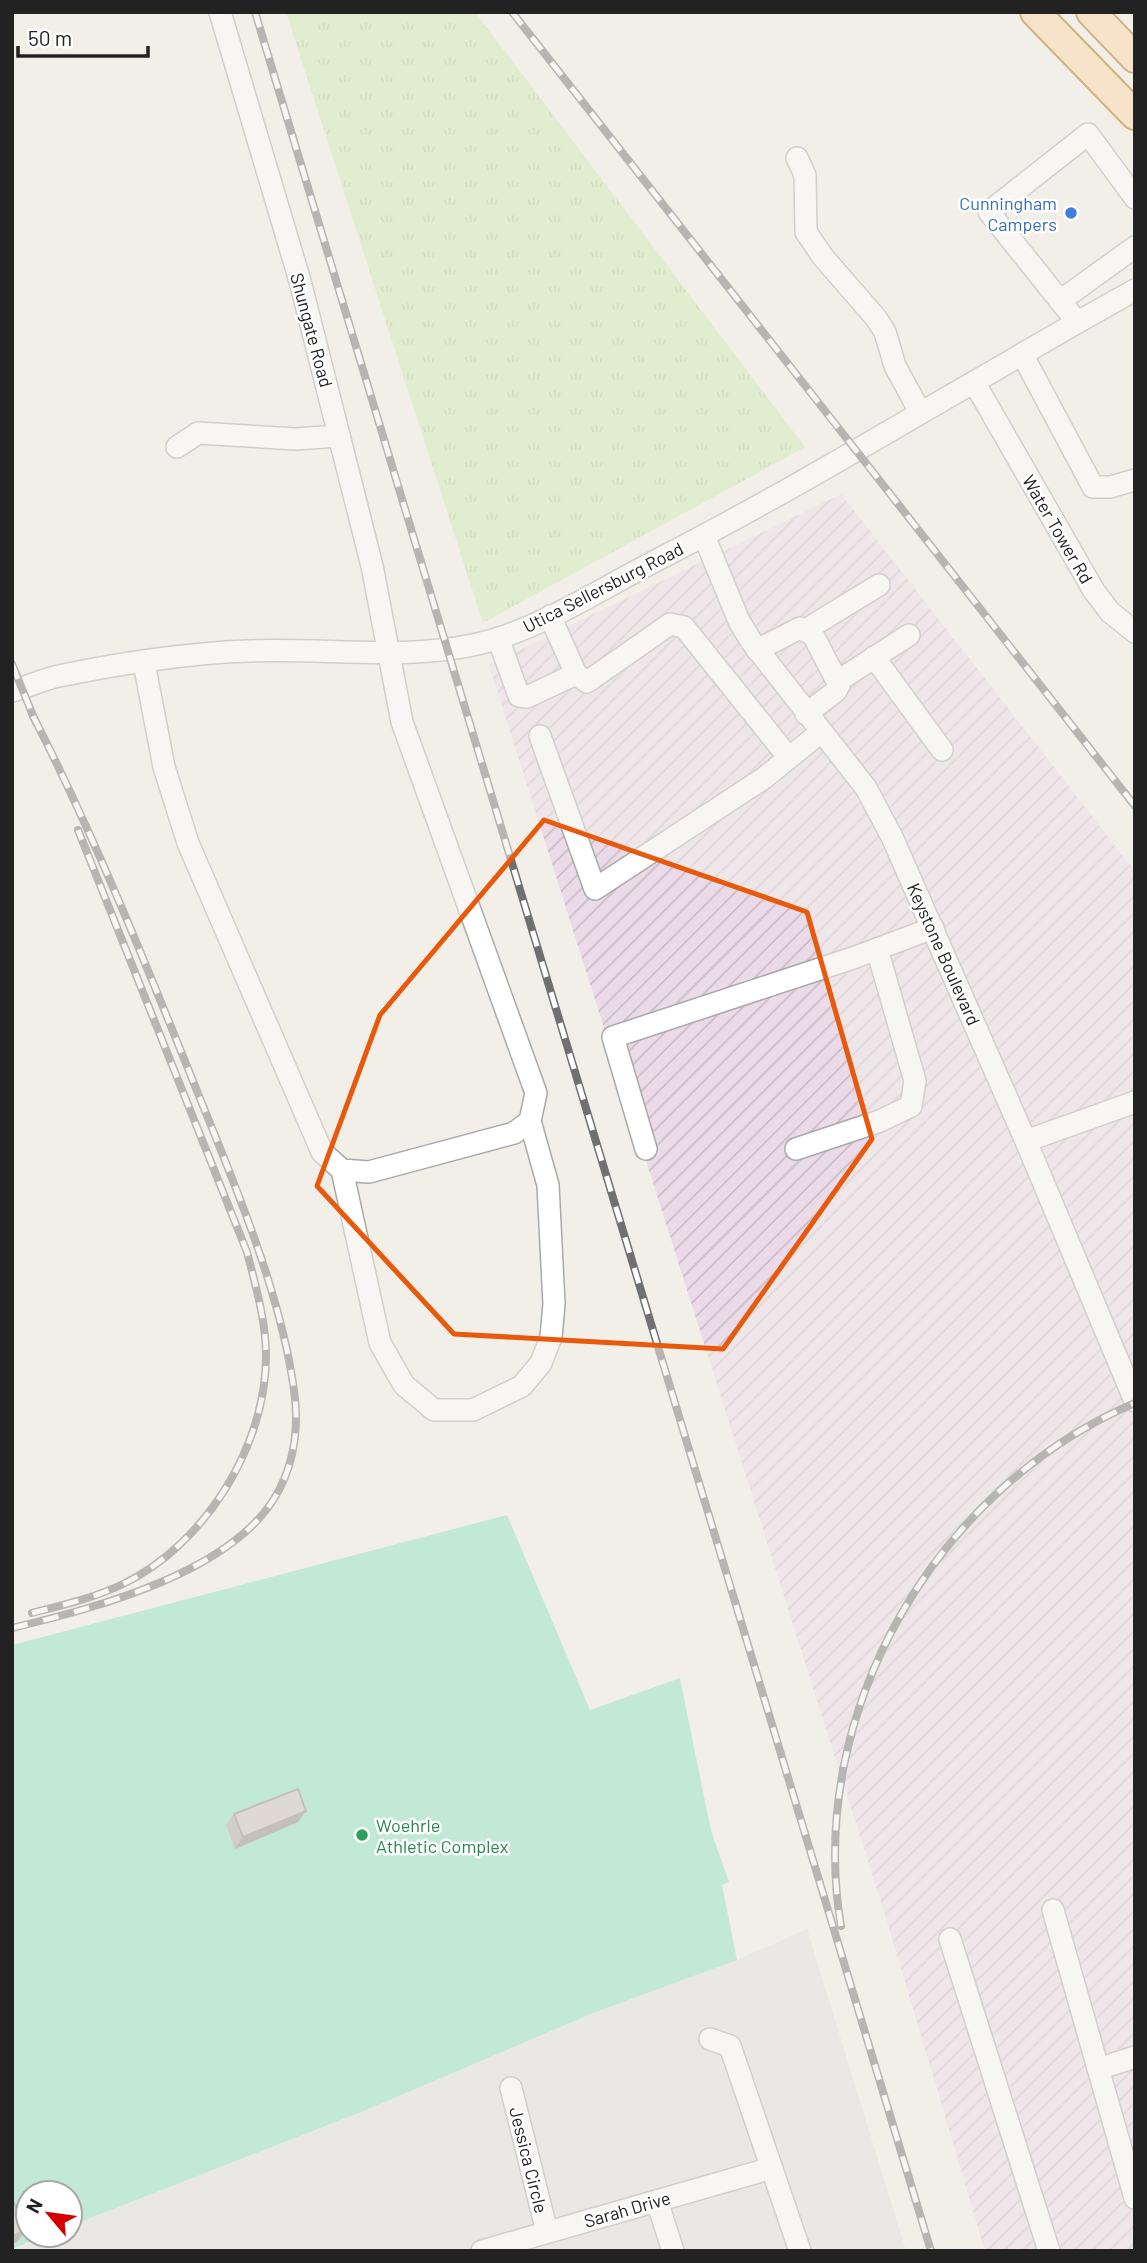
<svg xmlns="http://www.w3.org/2000/svg" width="1147" height="2263" viewBox="0 0 1147 2263" font-family="Barlow,sans-serif">
<defs>
<pattern id="industrial-furrows" width="10" height="10" patternUnits="userSpaceOnUse" patternTransform="scale(1.75)"><rect width="10" height="10" fill="#ebdbe8"/><path d="M-1 1l2-2M0 10L10 0M9 11l2-2" fill="none" stroke="#c9bcc7"/></pattern>
<pattern id="grass-tufts" width="24" height="20" patternUnits="userSpaceOnUse" patternTransform="scale(1.75)"><rect width="24" height="20" fill="#cdebb0"/><path d="M3 7l-1-3M5 7V3M7 7l1-3M15 17l-1-3M17 17v-4M19 17l1-3" fill="none" stroke="#b0c997"/></pattern>
</defs>
<rect width="100%" height="100%" fill="#f2efe9"/>
<polygon fill="#e0dfdf" points="807,1929 906,2251 12,2251 46,2235 70,2235 70,2226 366,2110 592,2013 737,1960"/>
<polygon fill="url(#industrial-furrows)" points="841,494 1135,871 1135,2251 985,2251 886,1918 489,665"/>
<polygon fill="url(#grass-tufts)" points="286,12 475,12 805,447 483,623"/>
<polygon fill="#88e0be" points="507,1515 590,1710 680,1678 711,1831 729,1882 722,1885 737,1960 593,2013 366,2110 70,2226 70,2193 28,2193 28,2235 46,2235 12,2249 12,1645"/>
<g fill="none" stroke-linecap="round" stroke-linejoin="round">
<defs>
<g id="minor">
<polyline points="797,158 805,175 806,232 823,257 876,318 885,332 895,366 920,412"/>
<polyline points="1060,301 1135,247"/>
<polyline points="1077,322 989,212 1088,134 1135,198"/>
<polyline points="1022,354 1093,487 1110,487 1135,480"/>
<polyline points="974,382 1094,591 1110,612 1135,632"/>
<polyline points="177,447 198,433 295,439 339,436"/>
<polyline points="704,536 739,621 751,641 866,788 892,837 1028,1146 1135,1401"/>
<polyline points="550,616 576,674 587,682 670,624 684,627 789,758"/>
<polyline points="807,629 879,585"/>
<polyline points="498,638 519,696 527,697 576,674"/>
<polyline points="757,650 800,628 813,635 839,685 836,691 806,714"/>
<polyline points="874,657 942,750"/>
<polyline points="144,663 164,767 188,843 322,1152 342,1170 369,1172 514,1133 530,1121 536,1093 402,722 372,566 300,281 220,12"/>
<polyline points="838,681 909,635"/>
<path d="M12,691C28,687 43,679 59,676C116,664 189,653 247,651C327,647 419,663 496,639C553,621 608,585 661,558C822,475 976,378 1135,290"/>
<polyline points="540,736 595,889 764,778 821,732"/>
<polyline points="1026,1141 1135,1102"/>
<polyline points="646,1149 613,1037 853,958 933,928"/>
<polyline points="796,1149 880,1121 911,1106 915,1081 877,949"/>
<polyline points="342,1170 380,1343 404,1385 434,1410 473,1410 522,1386 541,1363 551,1337 554,1304 548,1185 530,1121"/>
<polyline points="1053,1910 1135,2198"/>
<polyline points="950,1939 1049,2251"/>
<polyline points="710,2039 730,2046 800,2251"/>
<polyline points="1098,2069 1135,2057"/>
<polyline points="511,2088 547,2232"/>
<polyline points="657,2201 673,2251"/>
<polyline points="482,2251 772,2168"/>
</g>
<g id="major">
<polyline points="1035,12 1135,115"/>
<polyline points="1091,12 1135,58"/>
</g>
</defs>
<use href="#minor" stroke="#a9a9a9" stroke-width="24"/>
<use href="#major" stroke="#a06b00" stroke-width="32"/>
<use href="#minor" stroke="#fff" stroke-width="21"/>
<use href="#major" stroke="#fcd6a4" stroke-width="28"/>
<defs>
<g id="rail">
<polyline points="255,12 931,2251"/>
<polyline points="512,12 1135,806"/>
<polyline points="12,664 36,723"/>
<path d="M32,1613C63,1605 94,1598 123,1584C204,1545 266,1447 266,1356C266,1321 256,1287 247,1252L78,830"/>
<path d="M12,1628C95,1608 237,1572 279,1490C295,1460 299,1424 294,1390C280,1288 231,1176 193,1081C143,957 93,833 32,714"/>
<path d="M841,1926C805,1712 937,1487 1135,1403"/>
</g>
</defs>
<use href="#rail" stroke="#707070" stroke-width="8"/>
<use href="#rail" stroke="#fff" stroke-width="5" stroke-dasharray="16" stroke-linecap="butt"/>
</g>
<polygon fill="#aba49e" points="306,1811 298,1822 235,1849 226,1825 234,1814"/>
<g fill="#8b8681">
<polygon points="306,1811 298,1822 235,1849 243,1837"/>
<polygon points="25,2231 17,2242 12,2244 12,2236"/>
</g>
<g fill="#c7bfb8" stroke="#8b8681" stroke-width="2">
<polygon points="298,1789 306,1811 243,1837 234,1814"/>
<polygon points="14,2203 25,2231 12,2236 12,2204"/>
</g>
<path d="M0 0H1147V2263H0ZM544,820L807,912L872,1139L723,1349L454,1334L317,1186L380,1015Z" fill="#f2efe9" fill-opacity=".55" fill-rule="evenodd"/>
<path fill="none" stroke="#e8590c" stroke-width="5" stroke-linejoin="round" d="M544,820L807,912L872,1139L723,1349L454,1334L317,1186L380,1015Z"/>
<circle fill="#3f7fe0" stroke="#fff" stroke-width="2.5" cx="1071" cy="213" r="7"/>
<circle fill="#2e9e5b" stroke="#fff" stroke-width="2.5" cx="362" cy="1835" r="7"/>
<g text-anchor="middle" dominant-baseline="central" stroke-width="5" stroke-linejoin="round" paint-order="stroke">
<g font-size="18" fill="#366cbe" stroke="#fff" text-anchor="end">
<text x="1057" y="203">Cunningham<tspan x="1057" dy="21">Campers</tspan></text>
</g>
<g font-size="18" fill="#222" stroke="#fff">
<text transform="translate(312 330) rotate(75)">Shungate Road</text>
<text transform="translate(1058 529) rotate(60)">Water Tower Rd</text>
<text transform="translate(603 587) rotate(-27)">Utica Sellersburg Road</text>
<text transform="translate(944 954) rotate(66)">Keystone Boulevard</text>
<text transform="translate(529 2160) rotate(76)">Jessica Circle</text>
<text transform="translate(627 2209) rotate(-16)">Sarah Drive</text>
</g>
<g font-size="18" fill="#27864d" stroke="#fff" text-anchor="start">
<text x="376" y="1825">Woehrle<tspan x="376" dy="21">Athletic Complex</tspan></text>
</g>
</g>
<rect width="1147" height="2263" fill="none" stroke="#222222" stroke-width="28"/>
<g transform="translate(49 2214) rotate(299)"><circle r="33" fill="#ffffff" stroke="#a7a7a7" stroke-width="2"/>
<path d="M0-5L12 26L0 18L-12 26Z" fill="#d40000"/>
<text y="-10" font-size="19" font-weight="bold" text-anchor="middle" fill="#222222">N</text>
</g>
<path d="M18 46v10h130v-10" fill="none" stroke="#222222" stroke-width="3.5"/>
<text x="28" y="46" font-size="21" fill="#222222" stroke="#ffffff" stroke-width="5" paint-order="stroke">50 m</text>
</svg>
